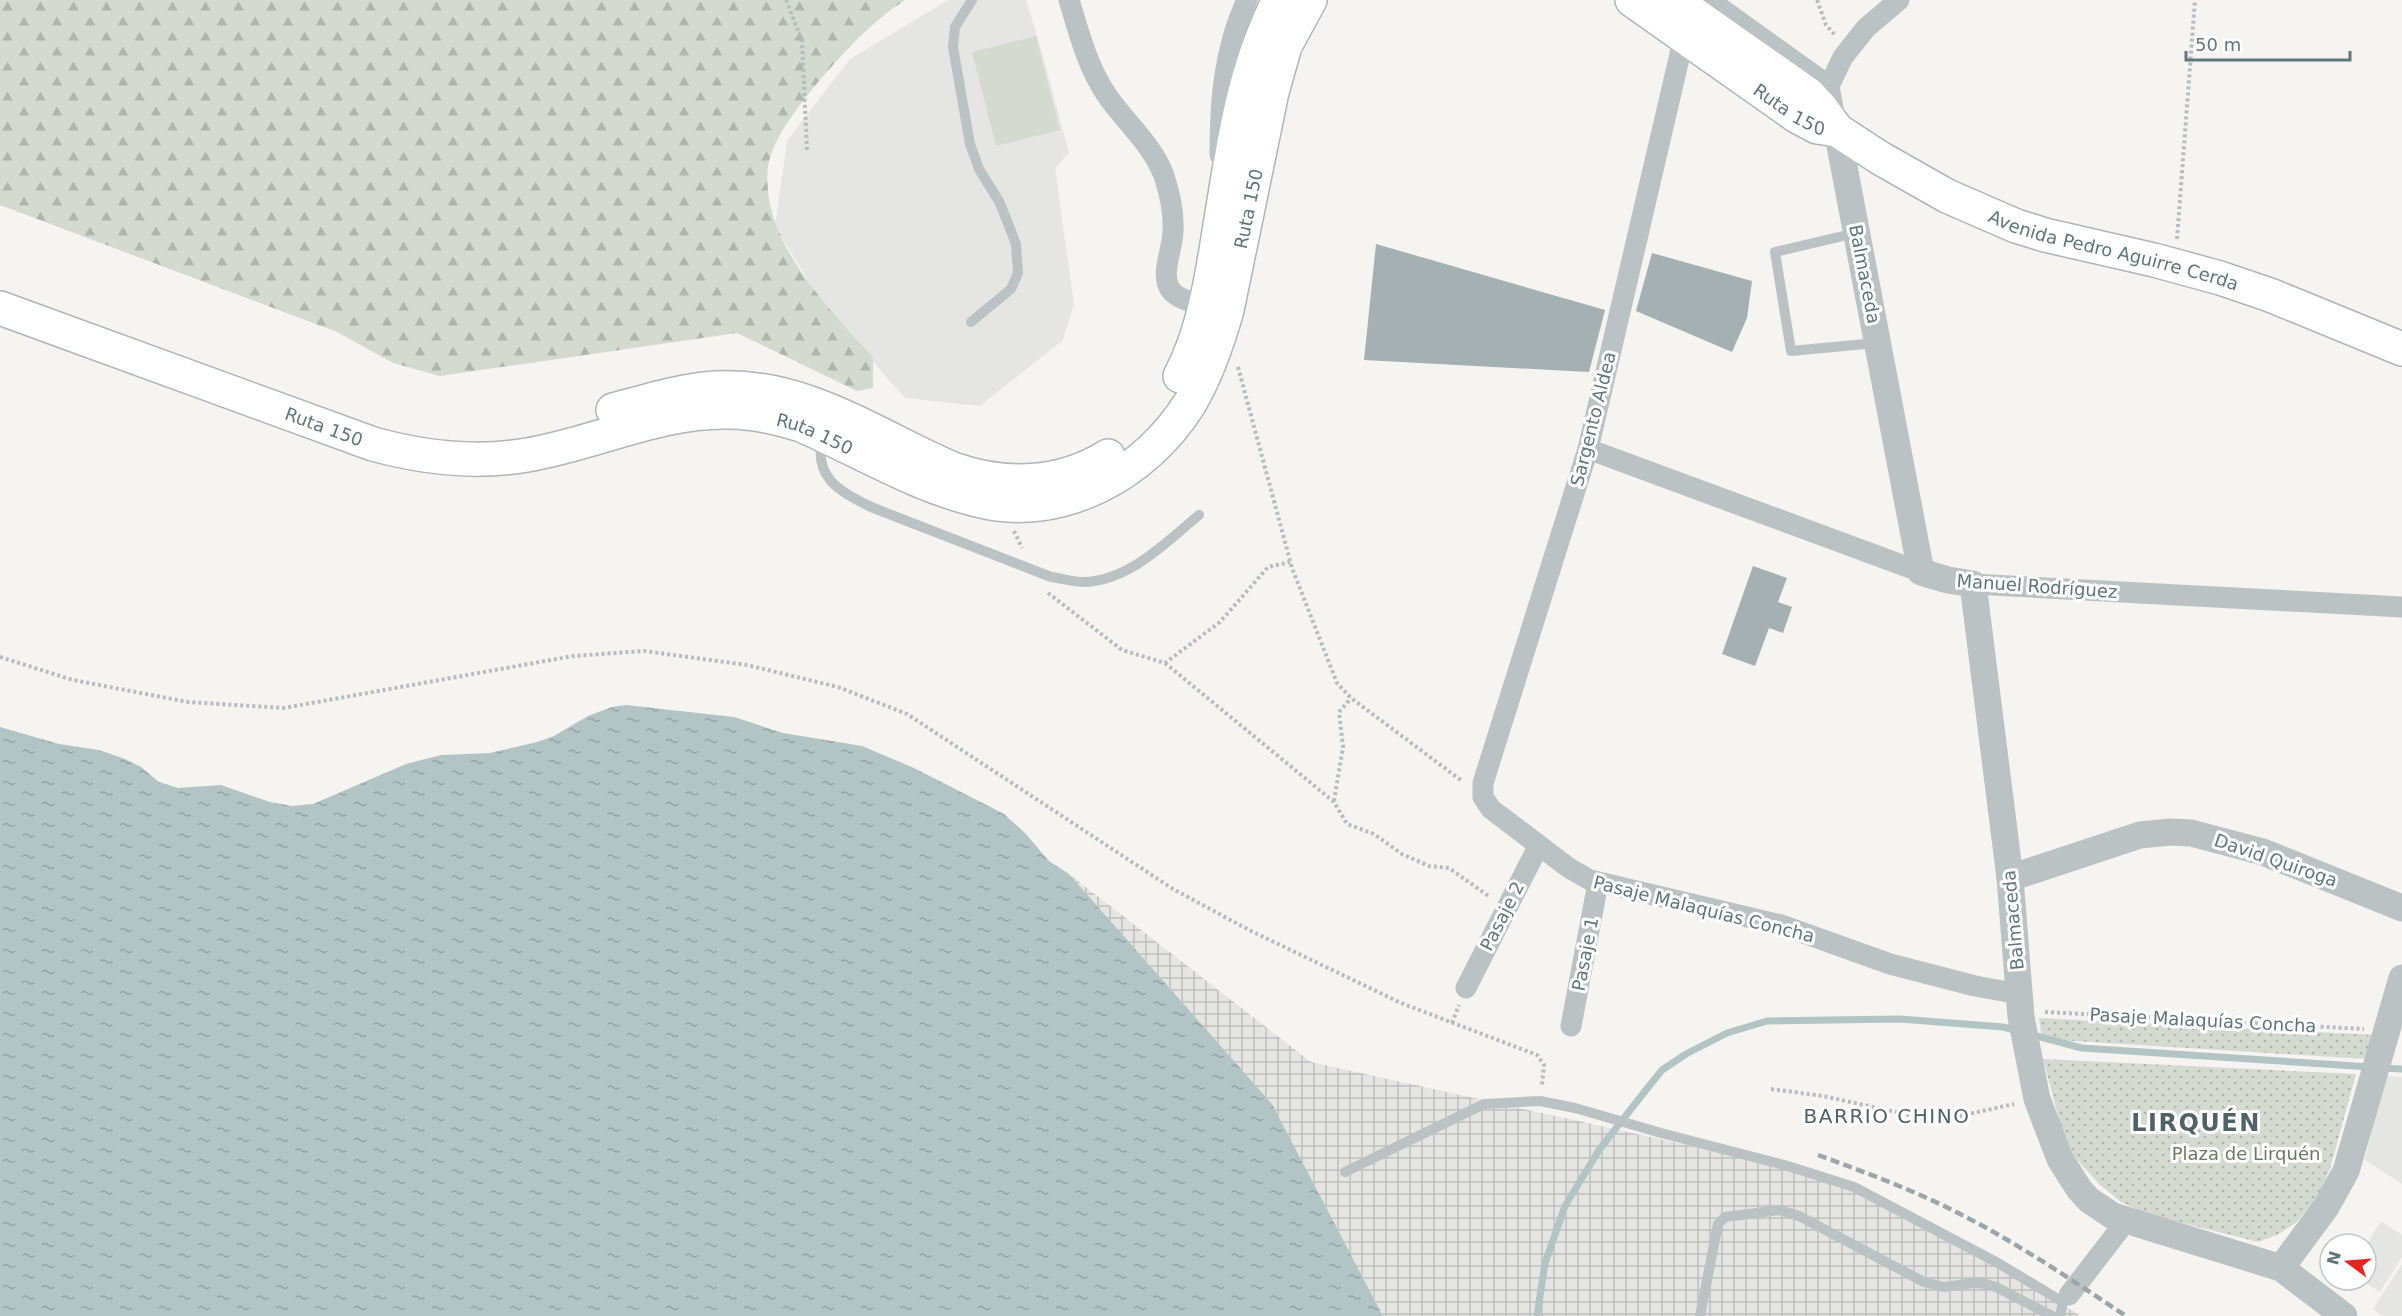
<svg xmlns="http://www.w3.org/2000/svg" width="2402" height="1316" viewBox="0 0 2402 1316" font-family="'DejaVu Sans',sans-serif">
<defs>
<pattern id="industrial-grid" width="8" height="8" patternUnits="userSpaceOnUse" patternTransform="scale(1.5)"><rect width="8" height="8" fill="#e5e6e4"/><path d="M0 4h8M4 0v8" fill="none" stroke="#bdbfbe"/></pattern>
<pattern id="green-dots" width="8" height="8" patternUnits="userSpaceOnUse" patternTransform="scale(1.5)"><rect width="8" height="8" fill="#d5dad0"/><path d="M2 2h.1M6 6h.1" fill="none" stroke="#b0b5ae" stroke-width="1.8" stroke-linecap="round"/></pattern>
<pattern id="forest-firs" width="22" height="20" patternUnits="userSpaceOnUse" patternTransform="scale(1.5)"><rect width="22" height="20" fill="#d5dad0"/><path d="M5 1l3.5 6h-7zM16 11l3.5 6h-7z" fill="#b0b5ae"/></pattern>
<pattern id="water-ripples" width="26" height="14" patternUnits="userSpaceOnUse" patternTransform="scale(1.5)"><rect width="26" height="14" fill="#b2c4c4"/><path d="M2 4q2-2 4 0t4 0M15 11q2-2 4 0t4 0" fill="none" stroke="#94a4a4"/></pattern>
</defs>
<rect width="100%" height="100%" fill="#f5f4f1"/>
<g fill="#e5e6e4">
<polygon points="948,0 1026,0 1041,49 1069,153 1055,168 1074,304 1063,340 980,406 905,398 823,305 775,226 787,141 850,59"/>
<polygon points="2384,1076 2402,1077 2402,1184 2365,1160"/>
<polygon points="2381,1221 2402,1235 2402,1257 2380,1292 2361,1280 2366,1280 2366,1245"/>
<polygon points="2402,1264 2402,1316 2383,1316 2373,1309"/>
</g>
<polygon fill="url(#industrial-grid)" points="1069,874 1311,1062 1827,1176 2040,1291 2081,1316 1383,1316 1272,1104"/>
<g fill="url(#green-dots)">
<polygon points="2039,1018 2376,1035 2367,1059 2042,1039"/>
<polygon points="2043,1059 2356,1074 2330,1169 2318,1196 2296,1223 2277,1235 2258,1242 2147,1214 2121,1202 2100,1185 2067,1149"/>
</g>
<path fill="url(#forest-firs)" d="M0,0H905C871,22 845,51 819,81C801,103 772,138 768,167C760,240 828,308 873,357V388L857,391L737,333L440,376L393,363L337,332L0,205Z"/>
<polygon fill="#d5dad0" points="1036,36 1060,130 996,146 972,52"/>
<polygon fill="url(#water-ripples)" points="626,705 734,717 783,733 862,746 914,768 1004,814 1025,833 1049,861 1069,874 1272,1104 1383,1316 0,1316 0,727 59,744 99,750 125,759 141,767 159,782 178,788 221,785 270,802 292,806 313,804 406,764 441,755 490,753 537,742 554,736 588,716 612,707"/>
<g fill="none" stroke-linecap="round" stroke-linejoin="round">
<g stroke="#b2c4c4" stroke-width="7">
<polyline points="2032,1035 2082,1048 2370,1067"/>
<polyline points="2381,1068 2402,1069"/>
<polyline points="1537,1316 1545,1263 1565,1206 1599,1150 1642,1095 1662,1070 1686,1054 1727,1033 1767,1021 1900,1019 2003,1027 2019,1031"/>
</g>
</g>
<g fill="#a4b0b2">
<polygon points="1376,244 1605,310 1589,372 1364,360"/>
<polygon points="1652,253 1752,281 1747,318 1732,352 1636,311"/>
<polygon points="1753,566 1787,578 1778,602 1792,607 1783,633 1769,628 1755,666 1722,654"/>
</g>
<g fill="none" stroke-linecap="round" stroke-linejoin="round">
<defs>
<g id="primary">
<path id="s1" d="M1632,0L1798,117L1817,127L1837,130L1880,158L1947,196L2016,226L2045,235L2154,260L2220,278L2270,295L2402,349"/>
<polyline points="1674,0 1808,94 1821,108 1837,130"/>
<path id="s2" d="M0,308L373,444C424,458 475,464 527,455C593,444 662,410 729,412C754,412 777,418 801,425C859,450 915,485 977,500C1060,522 1146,474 1190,403C1207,374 1218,342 1227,310L1272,92L1285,46L1310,0"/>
<path d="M1180,376C1201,337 1210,288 1217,244C1231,161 1240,75 1279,0"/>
<path d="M613,410C647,401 681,390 716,388C804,383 876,436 953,469C1005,487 1060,486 1108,456"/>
</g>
</defs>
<use href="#primary" stroke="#afb6b8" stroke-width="36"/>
<g stroke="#b7bcbd" stroke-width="4" stroke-dasharray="3 3" stroke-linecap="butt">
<polyline points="786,0 802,41 807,150"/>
<polyline points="1817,0 1826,25 1835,35"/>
<polyline points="2177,239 2195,0"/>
<polyline points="1238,367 1292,568 1337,683 1351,698 1462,781"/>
<polyline points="1014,531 1022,548"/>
<polyline points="1048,593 1122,650 1165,663 1220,622 1268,567 1290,562"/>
<polyline points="0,657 73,680 188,702 284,708 573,656 644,651 747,665 838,687 907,714 1173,889 1249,930 1401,1003 1537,1055 1544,1065 1542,1085"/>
<polyline points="1165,663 1334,802 1347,824 1374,834 1402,854 1429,866 1449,868 1490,897"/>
<polyline points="1334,801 1343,747 1339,712 1351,698"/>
<polyline points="2045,1012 2364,1029"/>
<polyline points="1452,1023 1459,1005"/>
<polyline points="1771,1089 1823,1096 1937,1121 2014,1104"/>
</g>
<g stroke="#bbc2c4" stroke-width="10">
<polyline points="1856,233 1775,252 1791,351 1876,343"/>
<polyline points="971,322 1011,289 1018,273 1016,244 1000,203 979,169 970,144 953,47 955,27 972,0"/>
<path d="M822,439C814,479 840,491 871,507L1051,577C1061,578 1073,582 1083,582C1129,581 1165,543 1199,515"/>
<polyline points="1345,1172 1484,1104 1540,1101 1575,1108 1661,1133 1788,1166 1854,1187 1998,1263 2063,1302"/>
<polyline points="1700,1316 1718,1224 1725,1217 1780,1210 1799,1216 1924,1282 1944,1287 1974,1283 1986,1284 1996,1287 2052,1316"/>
<polyline points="2060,1316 2063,1302 2067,1297"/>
</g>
<g stroke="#bbc2c4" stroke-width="21">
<path d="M1069,0C1079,33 1087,65 1106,94C1124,121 1153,145 1164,176C1170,194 1174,212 1173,231C1173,251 1156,281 1176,295C1187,303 1204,304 1216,307"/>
<polyline points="1709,0 1829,86"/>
<polyline points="1684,37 1588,449 1483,783 1483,797 1491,809 1569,868 1590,880 1781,925 1890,964 1975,986 2019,994"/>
<polyline points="1835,119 1829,86 1843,57 1866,28 1899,0"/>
<path d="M1220,155C1220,102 1224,48 1247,0"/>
<polyline points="1588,449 1921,572"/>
<polyline points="1973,584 2402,607"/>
<polyline points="1466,988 1539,845"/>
<polyline points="1571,1026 1598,883"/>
<polyline points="2069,1295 2126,1221"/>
</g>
<g stroke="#bbc2c4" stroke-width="27">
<polyline points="1837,130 1921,572 1948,580 1973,584 2010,878 2021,1017 2037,1099 2060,1159 2079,1189 2089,1200 2113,1216 2281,1268 2344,1316"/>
<polyline points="2010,878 2140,835 2170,832 2191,833 2263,852 2402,908"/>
<polyline points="2281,1268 2326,1207 2346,1171 2402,978"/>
</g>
<use href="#primary" stroke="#fff" stroke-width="33"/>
<path stroke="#9ca6a9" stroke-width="4.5" stroke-dasharray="9 4.5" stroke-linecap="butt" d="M1818,1155C1867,1173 1916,1191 1962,1215C2019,1244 2073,1281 2126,1316"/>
</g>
<g text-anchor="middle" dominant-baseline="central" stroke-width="6" stroke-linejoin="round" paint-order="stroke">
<g font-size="18" fill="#5f767c" stroke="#fff">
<text stroke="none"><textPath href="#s1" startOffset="192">Ruta 150</textPath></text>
<text stroke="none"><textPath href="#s2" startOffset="1479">Ruta 150</textPath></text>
<text stroke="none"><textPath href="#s1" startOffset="549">Avenida Pedro Aguirre Cerda</textPath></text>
<text transform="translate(1865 274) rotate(79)">Balmaceda</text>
<text transform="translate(1593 419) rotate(-76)">Sargento Aldea</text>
<text stroke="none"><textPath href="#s2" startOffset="345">Ruta 150</textPath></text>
<text stroke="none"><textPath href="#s2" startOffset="849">Ruta 150</textPath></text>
<text transform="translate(2037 586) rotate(4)">Manuel Rodríguez</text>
<text transform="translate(2276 860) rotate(19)">David Quiroga</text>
<text transform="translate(1704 909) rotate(14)">Pasaje Malaquías Concha</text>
<text transform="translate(1502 916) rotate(-63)">Pasaje 2</text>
<text transform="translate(2013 920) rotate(-95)">Balmaceda</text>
<text transform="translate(1585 954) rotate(-79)">Pasaje 1</text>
<text transform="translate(2203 1020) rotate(3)">Pasaje Malaquías Concha</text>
</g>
<g font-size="18" fill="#6c7962" stroke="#fff">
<text x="2246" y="1153">Plaza de Lirquén</text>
</g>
<g font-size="20" letter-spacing="1.5" fill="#516267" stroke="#fff">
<text x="1887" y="1116">BARRIO CHINO</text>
</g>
<g font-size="24" font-weight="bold" letter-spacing="1.5" fill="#516267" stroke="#fff">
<text x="2196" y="1123">LIRQUÉN</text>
</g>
</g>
<g transform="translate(2348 1262) rotate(286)"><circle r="28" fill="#ffffff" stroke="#bfc8cb" stroke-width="1.5"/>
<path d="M0-4.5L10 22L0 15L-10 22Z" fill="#e42521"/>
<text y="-9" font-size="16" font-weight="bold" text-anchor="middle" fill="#5f767c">N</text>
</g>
<path d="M2186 51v9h164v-9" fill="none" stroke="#5f767c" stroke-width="3"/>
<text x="2195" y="51" font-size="18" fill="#5f767c" stroke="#ffffff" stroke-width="4.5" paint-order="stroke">50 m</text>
</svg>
